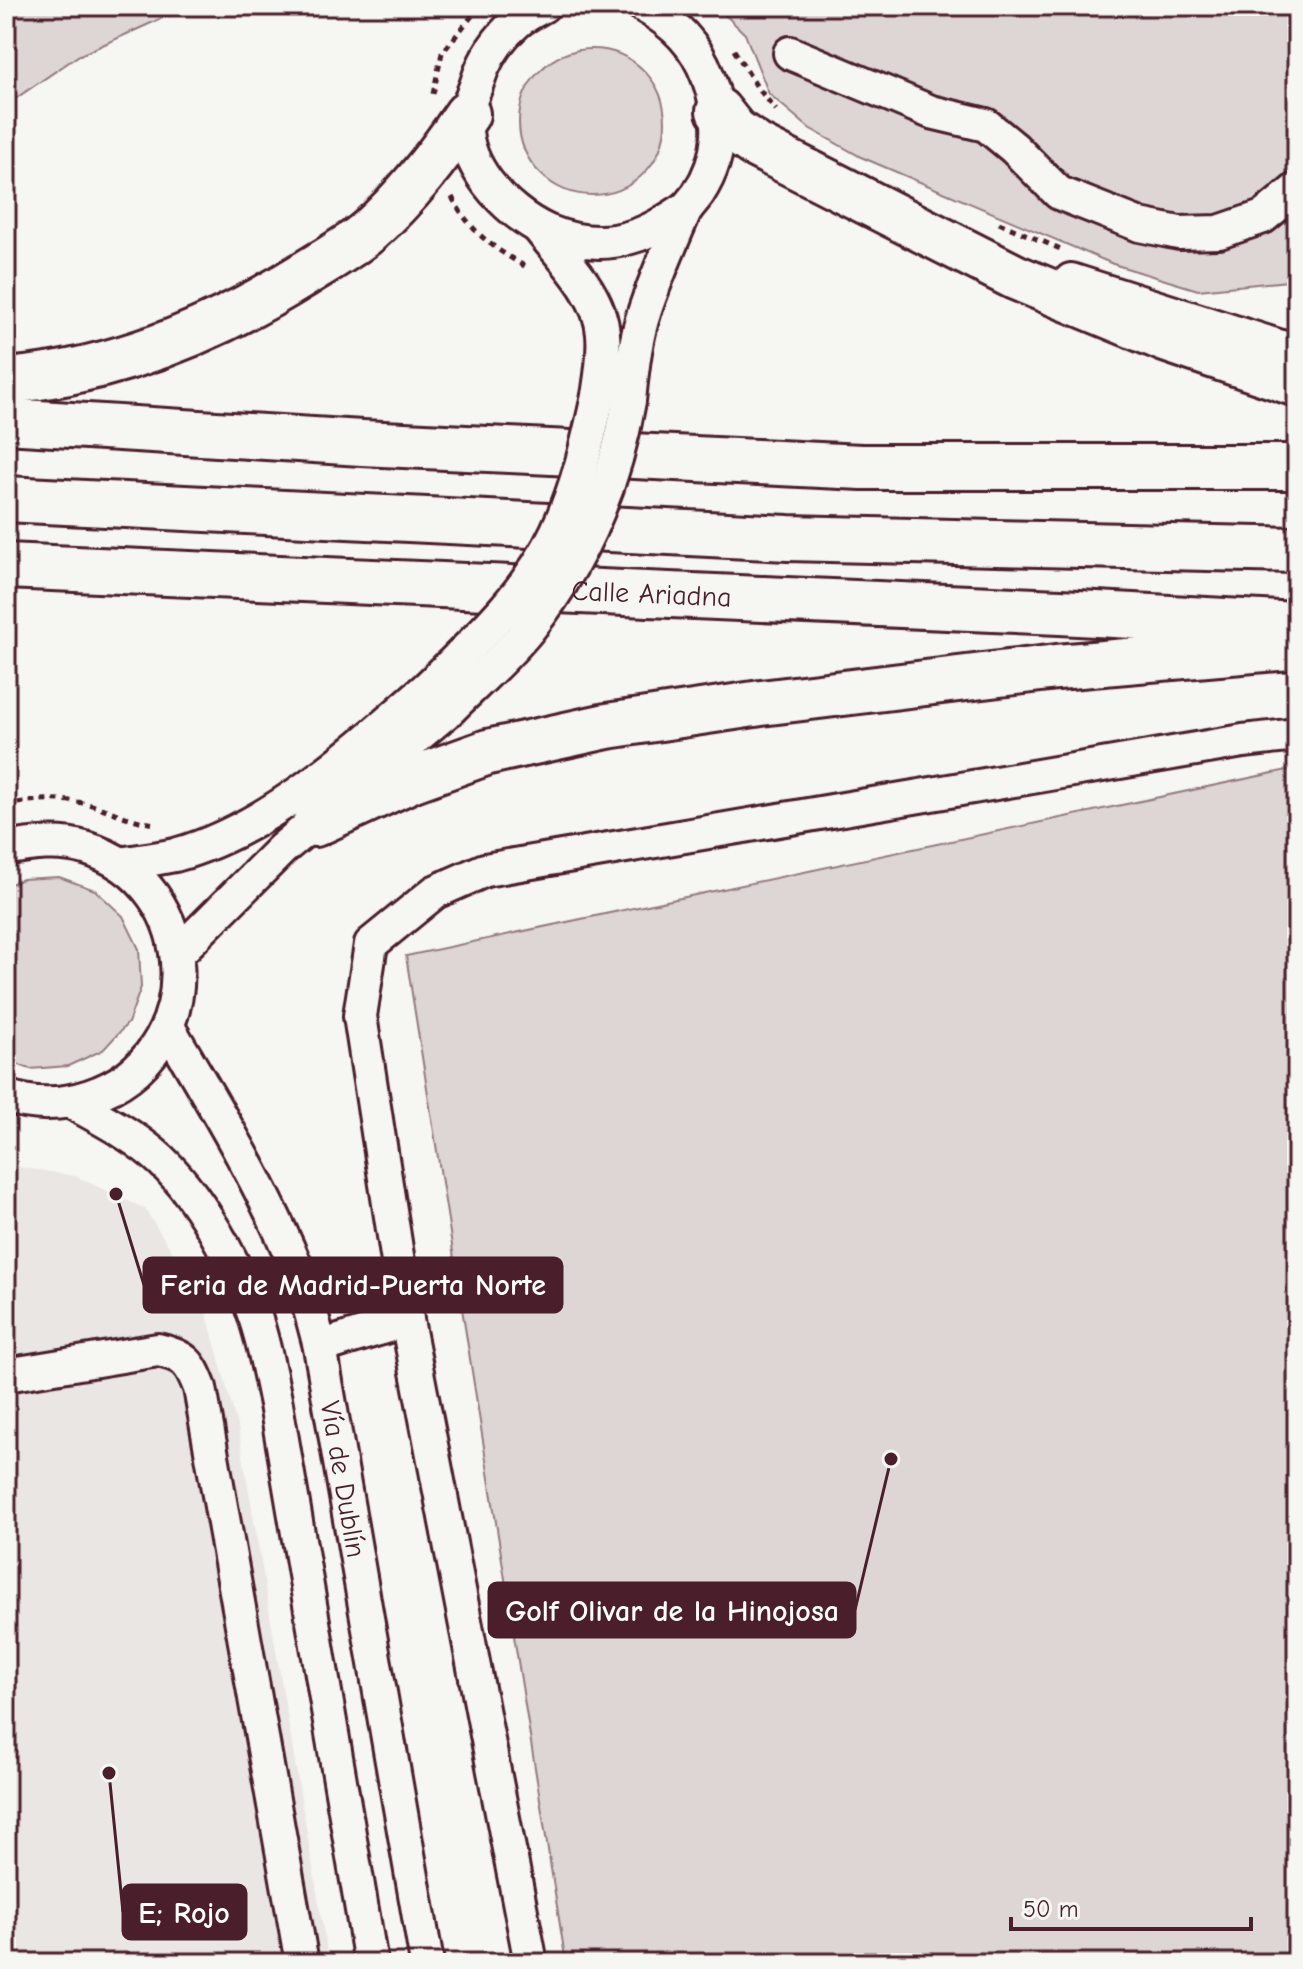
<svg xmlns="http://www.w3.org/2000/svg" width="1303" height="1969" viewBox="0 0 1303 1969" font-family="'Comic Neue',sans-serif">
<rect width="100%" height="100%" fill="#f6f6f2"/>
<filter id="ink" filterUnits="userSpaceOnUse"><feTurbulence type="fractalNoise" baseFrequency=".0125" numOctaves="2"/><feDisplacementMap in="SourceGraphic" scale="16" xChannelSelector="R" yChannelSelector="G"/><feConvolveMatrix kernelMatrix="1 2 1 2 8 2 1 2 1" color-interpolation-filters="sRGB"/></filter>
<g filter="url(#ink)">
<polygon fill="#e9e6e3" points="6,1165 75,1176 145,1209 203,1300 239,1433 329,1963 6,1963"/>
<g fill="#ddd6d5" stroke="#947a80" stroke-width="2">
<polygon points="6,6 189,6 78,56 6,105"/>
<polygon points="716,6 1297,6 1297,280 1198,290 1113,264 861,157 809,128 769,94 745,34"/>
<circle cx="592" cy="122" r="73"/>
<polygon points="1297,768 1297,1963 566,1963 406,956"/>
<polygon points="59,877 95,890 123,916 139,949 141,987 128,1023 103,1050 68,1066 30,1069 6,1060 6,886 22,879"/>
</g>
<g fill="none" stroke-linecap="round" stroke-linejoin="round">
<defs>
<g id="minor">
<path d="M543,6C534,11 524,16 517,22C498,38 484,60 477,83C474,92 469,102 467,112C458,162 505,212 547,231C574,242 603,246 631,237C650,232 668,220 685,209"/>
<polyline points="790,53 931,112 986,125 1014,148 1059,193 1140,225 1179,233 1219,232 1263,217 1297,189"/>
<path d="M539,228C563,259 600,293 603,334C605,355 601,376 598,396"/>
<polyline points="1071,280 1297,352"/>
<path d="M629,401C632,371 635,339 645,310C655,280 671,243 684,213C687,206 693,201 698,194C723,156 723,117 708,77C696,44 674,23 644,6"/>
<path d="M6,849C32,844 58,840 85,848C205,883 210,1057 90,1096C63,1105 33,1106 6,1096"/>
<path d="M121,864C138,861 157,859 175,855C270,829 356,750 428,687"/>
<polyline points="177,954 282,849 450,709"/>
<path id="s1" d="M168,1027C216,1108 265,1189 300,1277C308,1299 314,1324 320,1347L427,1963"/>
<path d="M71,1102C100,1118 129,1133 154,1154C197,1190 239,1268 256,1320C265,1347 270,1376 276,1404L371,1963"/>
<polyline points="407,1320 531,1963"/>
<polyline points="320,1347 407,1320 360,1016 371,944 435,892 485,870 1243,741 1297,735"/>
<path d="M6,1375L158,1350C185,1356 190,1362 200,1388L302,1963"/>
</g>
<g id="highway">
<polyline points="719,111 735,131 757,146 1015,277 1165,339 1297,384"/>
<path d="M6,381C113,372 212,332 303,275C325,261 349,248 369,231C408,196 438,157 467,114"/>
<polyline points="6,421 362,443 862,467 1297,467"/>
<polyline points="6,499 788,538 1297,550"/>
<path id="s2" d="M6,566L1060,612L1297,625"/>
<polyline points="315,824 413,779 488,752 607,726 761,703 1057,667 1290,647"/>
</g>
</defs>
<use href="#minor" stroke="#4a1f2b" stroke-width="38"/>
<use href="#highway" stroke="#4a1f2b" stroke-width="50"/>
<g stroke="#4a1f2b" stroke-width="5" stroke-dasharray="6 6" stroke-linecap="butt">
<polyline points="734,50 757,87 776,110"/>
<polyline points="433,94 442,53 480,6"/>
<path d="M452,197C471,233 493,248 528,268"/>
<polyline points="999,223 1063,250"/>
<path d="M6,806C35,797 73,798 101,808C121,815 136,822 157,824"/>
</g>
<use href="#minor" stroke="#f6f6f2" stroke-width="32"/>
<use href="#highway" stroke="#f6f6f2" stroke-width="44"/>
<defs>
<g id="minor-bridge">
<path d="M428,687C475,641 529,592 557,531C577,488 588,442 598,396"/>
<path d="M450,709C476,683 505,658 528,630C582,563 615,484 629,401"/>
</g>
</defs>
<use href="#minor-bridge" stroke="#4a1f2b" stroke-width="38" stroke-linecap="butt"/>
<use href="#minor-bridge" stroke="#f6f6f2" stroke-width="32"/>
</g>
</g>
<g text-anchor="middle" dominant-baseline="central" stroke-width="6" stroke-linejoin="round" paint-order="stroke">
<g font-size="28" fill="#4a1f2b" stroke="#f6f6f2">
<text stroke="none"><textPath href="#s2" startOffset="646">Calle Ariadna</textPath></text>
<text stroke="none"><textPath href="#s1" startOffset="490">Vía de Dublín</textPath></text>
</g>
</g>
<path fill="none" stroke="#4a1f2b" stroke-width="3" d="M116 1194L144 1285M891 1459L855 1610M109 1773L123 1912"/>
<g fill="#4a1f2b" stroke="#f6f6f2" stroke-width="3">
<circle cx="116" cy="1194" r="8"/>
<circle cx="891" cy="1459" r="8"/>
<circle cx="109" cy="1773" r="8"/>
</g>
<g fill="#4a1f2b" stroke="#4a1f2b" stroke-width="3">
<rect x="144" y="1258" width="418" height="54" rx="8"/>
<rect x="489" y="1583" width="366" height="54" rx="8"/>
<rect x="123" y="1885" width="123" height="54" rx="8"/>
</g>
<g font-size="30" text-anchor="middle" font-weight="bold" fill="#fff">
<text x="353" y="1295">Feria de Madrid-Puerta Norte</text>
<text x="672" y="1621">Golf Olivar de la Hinojosa</text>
<text x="184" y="1923">E; Rojo</text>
</g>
<rect width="1303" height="1969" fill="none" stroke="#f6f6f2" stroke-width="32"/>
<rect x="16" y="16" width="1271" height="1937" fill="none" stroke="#4a1f2b" stroke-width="3" filter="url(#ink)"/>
<path d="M1011 1917v12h240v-12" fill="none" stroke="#4a1f2b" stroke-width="4"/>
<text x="1023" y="1917" font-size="24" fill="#4a1f2b" stroke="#f6f6f2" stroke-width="6" paint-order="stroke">50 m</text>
</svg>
